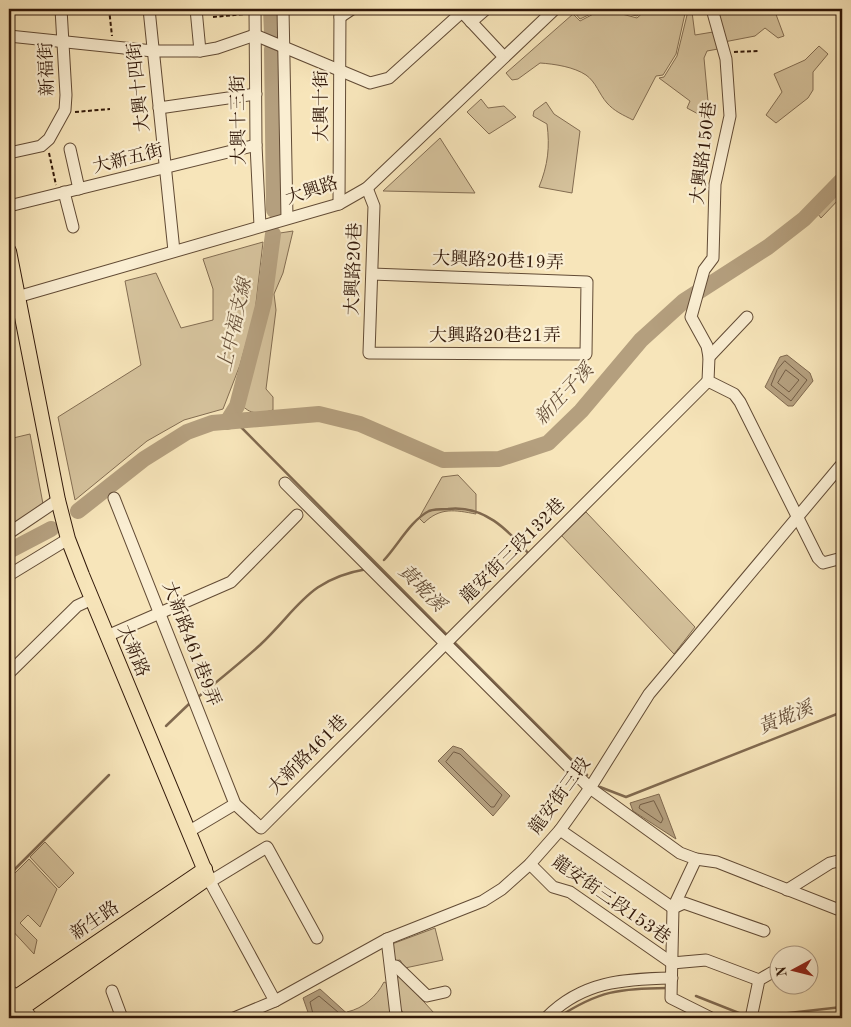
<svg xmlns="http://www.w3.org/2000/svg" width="851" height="1027" viewBox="0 0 851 1027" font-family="'Old Standard TT','Noto Serif TC',serif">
<rect width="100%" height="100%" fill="#f7e5ba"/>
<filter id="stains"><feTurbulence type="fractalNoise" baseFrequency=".004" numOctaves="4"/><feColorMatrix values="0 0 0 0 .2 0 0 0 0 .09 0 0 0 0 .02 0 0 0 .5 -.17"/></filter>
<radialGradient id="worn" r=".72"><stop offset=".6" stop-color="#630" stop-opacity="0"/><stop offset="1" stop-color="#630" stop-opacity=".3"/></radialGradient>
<g fill="#d5c29c" stroke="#836d52">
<polygon points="578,9 601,9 580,19 574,12"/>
<path d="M603,9L637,18L647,9H686L676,54L663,75L656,76L633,120C623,115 614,111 607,103C599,94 596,82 586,75C574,67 555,64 540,63L518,79L512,80L506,73L573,14L580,21Z"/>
<polygon points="607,9 646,9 637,16"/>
<polygon points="716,9 774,9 784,36 778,38 765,28 755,36 724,42"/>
<polygon points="688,11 692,12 695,35 713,32 718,49 707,51 704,58 709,112 700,115 687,108 690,101 659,78 664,77 677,56"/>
<polygon points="819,46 828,54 813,72 813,90 808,98 776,123 766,115 782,92 774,74 805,60"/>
<polygon points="481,99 488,108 504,106 516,117 489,134 467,112"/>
<path d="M546,102L554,114L580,131L572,193L539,187C548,165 550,147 547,124L533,116L534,111Z"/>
<polygon points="440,138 475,193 383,191"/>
<polygon points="842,187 842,196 821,218 818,214"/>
<path d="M293,231L283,273L274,294L276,310L266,389L273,397V410C259,414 250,415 241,404C250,375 258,346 264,317C270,289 272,260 280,233Z"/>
<polygon points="263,242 255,312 240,365 223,409 184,420 147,441 75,500 58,417 141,365 125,281 156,273 181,328 213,320 213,289 203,259"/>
<polygon points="30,434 43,504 9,526 9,439"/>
<path d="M458,475L476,494V514C455,510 440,507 424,523L419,518L442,477Z"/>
<polygon points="586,512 695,627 674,654 561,535"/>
<polygon points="45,842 74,873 59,888 30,857"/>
<polygon points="29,859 57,889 40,927 28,915 20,923 37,940 34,954 9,927 9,879"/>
<polygon points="435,928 443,960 405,968 400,960 394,961 392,944"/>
<polygon points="397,972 434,1013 428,1018 407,1018 400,1008"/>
<path d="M384,982L390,985L393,1018H354L347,1012C364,1008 376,997 384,982Z"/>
</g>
<g fill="#b49f7e" stroke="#80694f">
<polygon points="787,355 810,373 813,381 793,406 788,406 765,387 780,357"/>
<polygon points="453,746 462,749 510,796 493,816 438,761"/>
<polygon points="659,794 676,839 633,811 630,803"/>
<polygon points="320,989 352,1018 310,1018 303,998"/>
</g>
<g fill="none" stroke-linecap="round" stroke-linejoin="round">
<g stroke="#725c44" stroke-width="1">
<polygon points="785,361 807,380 791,401 771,385 777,370"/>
<polygon points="786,370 799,380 789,392 778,383"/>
<polygon points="454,752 460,754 502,795 494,807 491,807 446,762"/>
<polygon points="654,801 663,819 661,823 639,808 640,805"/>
<polyline points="314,1018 310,1002 319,996 345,1018"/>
</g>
<g stroke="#80694f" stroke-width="2.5">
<polyline points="236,422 448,636"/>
<path d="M384,560C398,545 411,520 429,511C434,509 442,509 448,509C484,505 507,529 529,554"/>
<polyline points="452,640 587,775"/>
<path d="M198,697C219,680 240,663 260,645C299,608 308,579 367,569"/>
<polyline points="166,726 190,703"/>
<polyline points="600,787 626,797 842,712"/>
<polyline points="9,875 109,775"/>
<polyline points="696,996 749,1017"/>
<polyline points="754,1017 842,1007"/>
<path d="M557,1018C600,990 618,989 668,988"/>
</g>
<g stroke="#b49f7e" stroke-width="16">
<polyline points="271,9 272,33"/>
<polyline points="272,49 274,210"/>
<polyline points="227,422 237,406 264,302 273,234"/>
<polyline points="78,511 144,459 187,432 212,423 319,414 360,424 443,460 499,459 548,443 581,411 641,340 684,301 768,247 804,219 842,180"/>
<polyline points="9,551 51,529"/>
</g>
<defs>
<g id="minor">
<polyline points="149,9 174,251"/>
<polyline points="196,9 200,51"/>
<polyline points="255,9 256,145 260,226"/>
<polyline points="283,9 287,218"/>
<polyline points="712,9 726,59 730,116 715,184 713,258 704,270 691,317 707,346 709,357 708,381 734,394 740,402 818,558 823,563 842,558"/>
<polyline points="340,17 352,9"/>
<polyline points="471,22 486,9"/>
<polyline points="255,35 370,83 389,78 462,12 504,57"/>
<polyline points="9,36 153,51 200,51 217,48 255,35"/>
<polyline points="159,108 256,94"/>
<polyline points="70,149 79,189"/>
<polyline points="9,153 41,146 49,139 65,110 66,95 61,9"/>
<polyline points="367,188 374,206 369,353 586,354 587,282 372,274"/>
<polyline points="64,192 73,227"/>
<polyline points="339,204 340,9"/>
<polyline points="9,206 256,145"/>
<polyline points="17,297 339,204 367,188 555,9"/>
<polyline points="709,357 747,317"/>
<polyline points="285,483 590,788 680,853 696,859 717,862 842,911"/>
<polyline points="114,498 235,804 261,828 708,381"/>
<polyline points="9,533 58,500"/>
<polyline points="9,575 68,539"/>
<polyline points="107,636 231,582 297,515"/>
<polyline points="9,673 77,606 92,599"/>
<polyline points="560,830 673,908 684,903 764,931"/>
<polyline points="188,832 235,804"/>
<polyline points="696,859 673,908 671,998 711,1018"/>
<polyline points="530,864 553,887 570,892 672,963 706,960 759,980"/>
<polyline points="208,878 275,1001"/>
<polyline points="211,881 267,847 317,938"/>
<polyline points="787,890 830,863 842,860"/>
<polyline points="387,939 396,1015 399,1018"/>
<polyline points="391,966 396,966 427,996 445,992"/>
<polyline points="9,989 32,1018"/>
<polyline points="112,991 122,1018"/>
<polyline points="234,1018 275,1001 387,939 483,901 502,889 530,864 560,830 590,788 649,694 842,464"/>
<path d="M546,1018C582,981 624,979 672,978"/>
<polyline points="751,1018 759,980 771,973 778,972"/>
<polyline points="839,1018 842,1018"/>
</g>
<g id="major">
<polyline points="9,251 58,500 68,539 82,575 208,878 24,1007 16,1018"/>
<polyline points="9,1006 16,997 205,869"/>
</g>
</defs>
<use href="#minor" stroke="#624b35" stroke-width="13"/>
<use href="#major" stroke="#311809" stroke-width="16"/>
<g stroke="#311809" stroke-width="2" stroke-dasharray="4 2.5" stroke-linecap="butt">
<polyline points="109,9 112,36"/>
<polyline points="213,17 245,14"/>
<polyline points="734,52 758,51"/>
<polyline points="75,112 110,109"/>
<polyline points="49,153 56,185"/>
</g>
<use href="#minor" stroke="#faeed2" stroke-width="11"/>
<use href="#major" stroke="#f7e5ba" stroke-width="14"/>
</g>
<g text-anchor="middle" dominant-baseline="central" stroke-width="4.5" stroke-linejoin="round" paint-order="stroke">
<g font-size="18" fill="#311809" stroke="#faeed2">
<text transform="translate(47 69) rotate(-92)">新福街</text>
<text transform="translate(139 87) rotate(-96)">大興十四街</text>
<text transform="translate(322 106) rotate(-90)">大興十街</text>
<text transform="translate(239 120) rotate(-91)">大興十三街</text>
<text transform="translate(704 153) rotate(-83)">大興路150巷</text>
<text transform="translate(128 159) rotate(-14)">大新五街</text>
<text transform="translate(312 191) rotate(-18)">大興路</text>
<text transform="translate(498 261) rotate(2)">大興路20巷19弄</text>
<text transform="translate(354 269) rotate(-88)">大興路20巷</text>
<text x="495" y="336">大興路20巷21弄</text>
<text transform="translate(513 551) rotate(-45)">龍安街三段132巷</text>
<text transform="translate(191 644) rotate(69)">大新路461巷9弄</text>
<text transform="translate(133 651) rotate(68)">大新路</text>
<text transform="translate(308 755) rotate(-45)">大新路461巷</text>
<text transform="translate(560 796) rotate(-54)">龍安街三段</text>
<text transform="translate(611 900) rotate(35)">龍安街三段153巷</text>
<text transform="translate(95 921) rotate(-34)">新生路</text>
</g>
<g font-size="19" font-style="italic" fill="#654e38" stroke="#faeed2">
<text transform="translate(236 325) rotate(-77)">上中福支線</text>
<text transform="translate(565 395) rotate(-47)">新庄子溪</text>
<text transform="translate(421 589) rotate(45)">黃墘溪</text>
<text transform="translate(786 719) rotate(-22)">黃墘溪</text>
</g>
</g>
<rect width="851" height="1027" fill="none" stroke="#f7e5ba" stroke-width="30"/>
<rect x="10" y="10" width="831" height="1007" fill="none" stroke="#311809" stroke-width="2.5"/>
<rect x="15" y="15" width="821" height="997" fill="none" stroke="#311809"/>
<g transform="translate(794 970) rotate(263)"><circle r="24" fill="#faeed2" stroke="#aa9882"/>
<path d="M0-4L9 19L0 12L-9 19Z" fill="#8f2418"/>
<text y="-8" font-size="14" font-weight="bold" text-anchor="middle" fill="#311809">N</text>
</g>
<rect width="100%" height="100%" filter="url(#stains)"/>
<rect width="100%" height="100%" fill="url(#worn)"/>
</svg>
